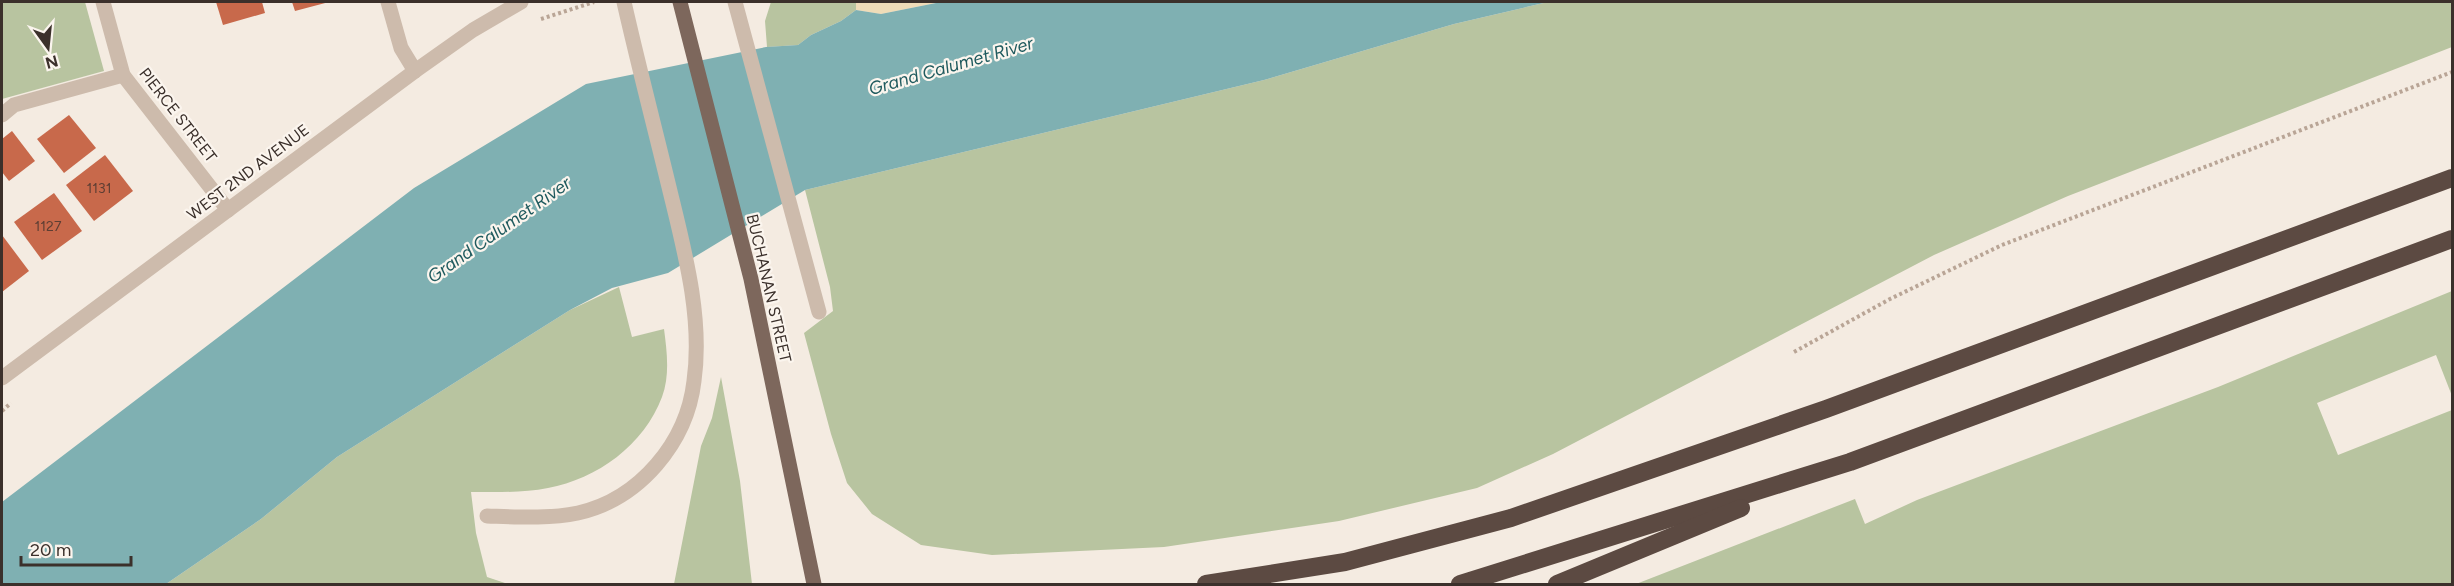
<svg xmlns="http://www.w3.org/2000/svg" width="2454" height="586" viewBox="0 0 2454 586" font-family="Figtree,sans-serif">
<rect width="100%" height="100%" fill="#f4ebe1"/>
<g fill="#b8c4a0">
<polygon points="2,2 85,2 104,71 2,99"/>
<polygon points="771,2 856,2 856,10 841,21 811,35 798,45 767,47 765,21"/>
<polygon points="1548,2 2452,2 2452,47 2068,196 1934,255 1553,454 1477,488 1339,521 1164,547 992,555 921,545 872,514 847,483 831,434 804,333 833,311 830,287 805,190 1264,80 1454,24"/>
<path d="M619,287L632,337L664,329C667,352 670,375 662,397C644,445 597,479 548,488C523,493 496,492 471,492L476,533L487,577L508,584H166L261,519L337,457L570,310Z"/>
<polygon points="2452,291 2452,396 2436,355 2317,403 2338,455 2452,410 2452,584 1636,584 1855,499 1865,524 1917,500 2218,387"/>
<polygon points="721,377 740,481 752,584 674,584 701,446 712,418"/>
</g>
<polygon fill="#efdcb8" points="856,2 941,2 881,14 856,10"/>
<polygon fill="#7fb0b2" points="941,2 1548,2 1454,24 1264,80 805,190 668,273 612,288 570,310 337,457 261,519 166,584 2,584 2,502 414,188 586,84 766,47 798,45 811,35 841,21 856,10 881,14"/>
<g fill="#c8694b">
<polygon points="216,2 262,2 265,13 223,25"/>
<polygon points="292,2 329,2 295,11"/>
<polygon points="69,115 96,148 64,173 37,139"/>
<polygon points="12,131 35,161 9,181 2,172 2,139"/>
<polygon points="105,155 133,191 94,221 66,185"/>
<polygon points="54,193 82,231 42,260 14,222"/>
<polygon points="2,235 29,271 2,292"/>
</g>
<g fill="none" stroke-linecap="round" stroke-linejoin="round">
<g stroke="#b9a596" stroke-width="4" stroke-dasharray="3 3" stroke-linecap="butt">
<polyline points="541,19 594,2"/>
<polyline points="1794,352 1890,299 2002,245 2452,72"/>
<polyline points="2,411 11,403"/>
</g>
<g stroke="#cdbbac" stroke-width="15">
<polyline points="103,2 123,75 228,210"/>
<polyline points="388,2 401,48 415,71"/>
<polyline points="735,2 819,312"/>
<polyline points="2,115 14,105 123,75"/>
<polyline points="2,378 415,71 473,30 521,2"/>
<path d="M487,516C517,517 549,519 578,513C640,499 687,442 694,381C703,317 684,249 669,187C654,125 638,64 624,2"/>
</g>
<polyline stroke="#7d675c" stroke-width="15" points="680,2 751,279 814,584"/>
<g stroke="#5c4a42" stroke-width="18">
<polyline points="1206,584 1345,562 1511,518 1826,409 2452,178"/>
<polyline points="1460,584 1850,462 2452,239"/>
<polyline points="1557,584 1741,508"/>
</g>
</g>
<g text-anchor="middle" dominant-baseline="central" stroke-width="4.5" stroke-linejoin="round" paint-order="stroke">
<g font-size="14" fill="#5e3e33">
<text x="99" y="188">1131</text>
<text x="48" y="226">1127</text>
</g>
<g font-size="16" fill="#3b302b" stroke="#fbf5ee">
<text transform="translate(178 115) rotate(52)">PIERCE STREET</text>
<text transform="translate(248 172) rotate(-37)">WEST 2ND AVENUE</text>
<text transform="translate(769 288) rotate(77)">BUCHANAN STREET</text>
</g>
<g font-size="18" font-style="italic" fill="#1f5a5e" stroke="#fbf5ee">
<text transform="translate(951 66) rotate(-16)">Grand Calumet River</text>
<text transform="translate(499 230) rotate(-35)">Grand Calumet River</text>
</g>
</g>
<rect width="2454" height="586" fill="none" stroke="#3b302b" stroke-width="6"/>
<g transform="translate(48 48) rotate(165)" stroke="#fbf5ee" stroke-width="4.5" paint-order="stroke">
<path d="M0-4.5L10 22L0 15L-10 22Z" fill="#3b302b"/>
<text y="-9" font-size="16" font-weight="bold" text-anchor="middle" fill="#3b302b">N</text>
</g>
<path d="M21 556v9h110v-9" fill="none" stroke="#3b302b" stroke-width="3"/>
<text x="30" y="556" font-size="18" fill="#3b302b" stroke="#fbf5ee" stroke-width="4.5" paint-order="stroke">20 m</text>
</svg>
